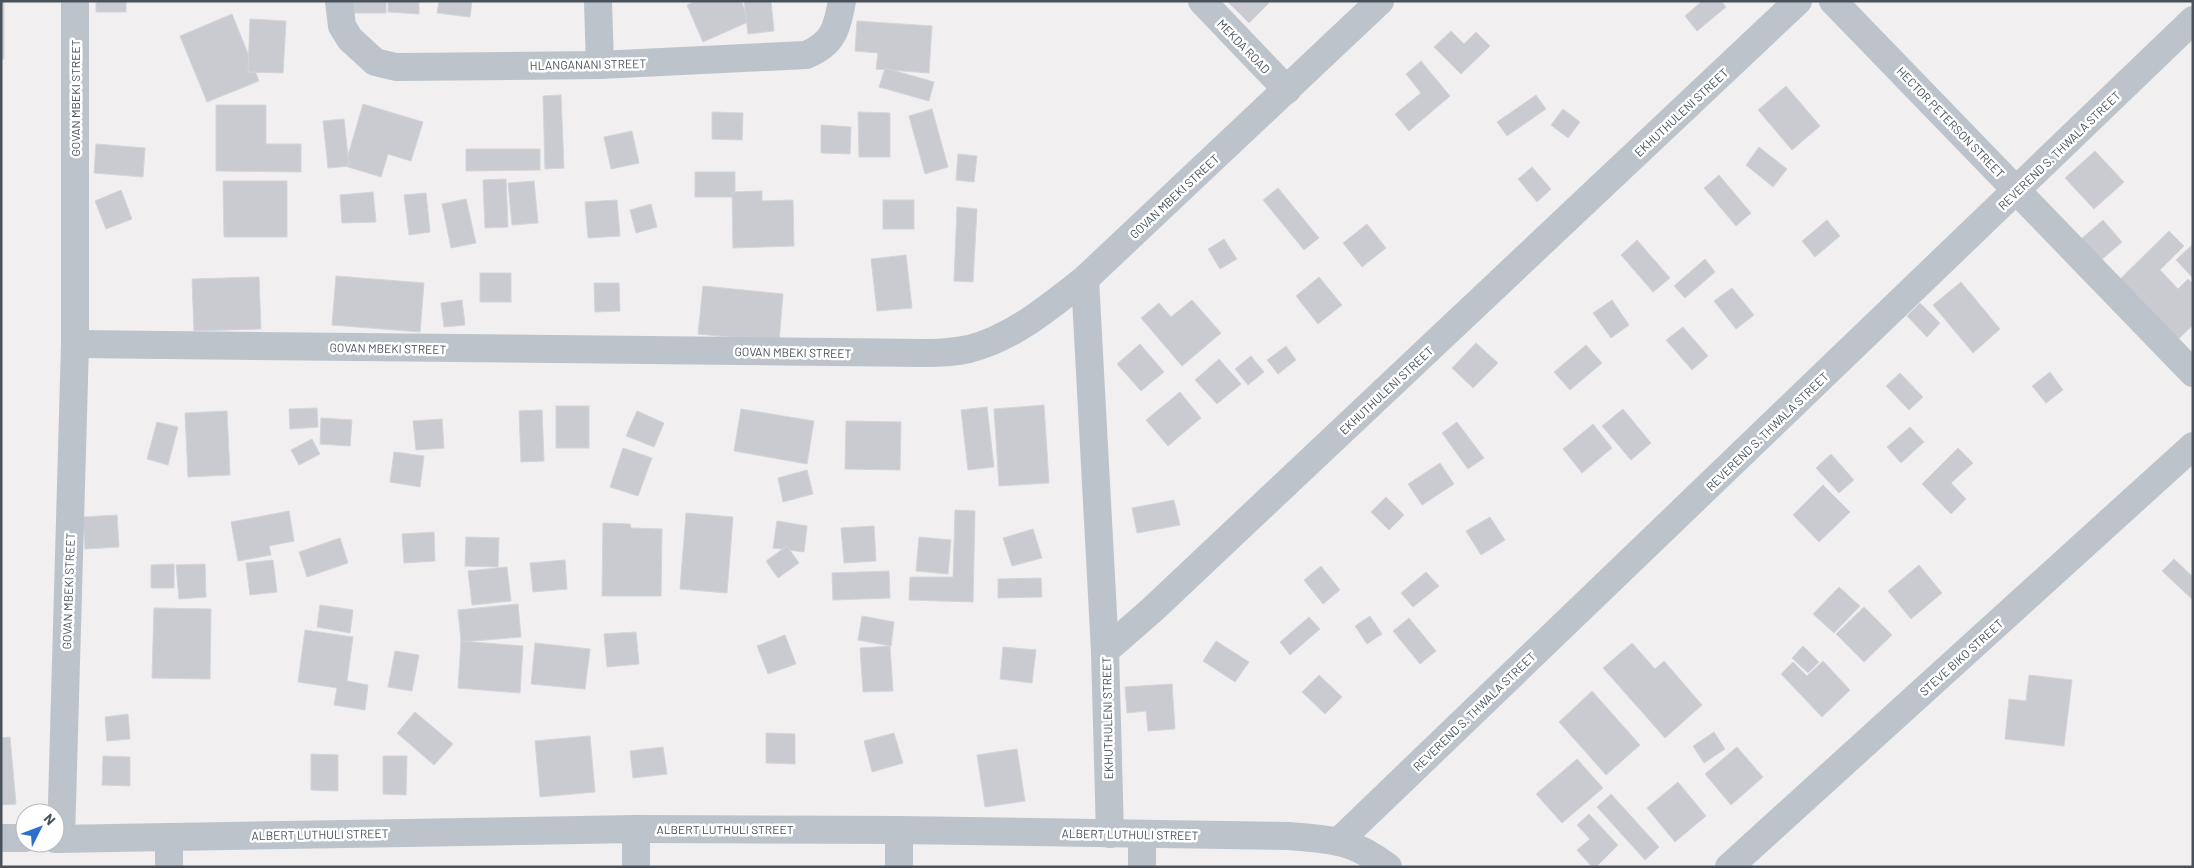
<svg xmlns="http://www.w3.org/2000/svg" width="2194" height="868" viewBox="0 0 2194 868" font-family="Barlow,sans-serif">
<rect width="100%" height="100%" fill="#f1efef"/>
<g fill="#c9cbd1" stroke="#d4d5da">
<rect x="1" y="1" width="3" height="58"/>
<rect x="96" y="1" width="30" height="11"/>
<rect x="349" y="1" width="37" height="12"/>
<polygon points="388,1 419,1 419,14 388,12"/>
<polygon points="439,1 472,1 470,17 437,13"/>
<polygon points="696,1 741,1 750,21 703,42 687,5"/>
<polygon points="744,1 771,1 774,31 748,34"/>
<polygon points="1267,1 1269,3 1249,23 1228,2"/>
<polygon points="1702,1 1721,1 1726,7 1697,31 1685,16"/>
<polygon points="232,14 259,81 207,102 180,36"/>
<polygon points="250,19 286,21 283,73 248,72"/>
<polygon points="857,21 932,26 929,73 876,69 878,53 855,51"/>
<polygon points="1451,31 1464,44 1476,32 1490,46 1461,74 1434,47"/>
<polygon points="1421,61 1450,96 1409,131 1395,114 1421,93 1406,74"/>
<polygon points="885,68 934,82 929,101 879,87"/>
<polygon points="1786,86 1820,126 1792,150 1758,110"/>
<polygon points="561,95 564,168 545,169 543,96"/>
<polygon points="1536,95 1546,109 1507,136 1497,122"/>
<polygon points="363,104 423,122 411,161 388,154 381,177 345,166"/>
<polygon points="216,105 266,105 266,144 301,144 301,172 216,171"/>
<polygon points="932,109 948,167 925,174 909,116"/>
<polygon points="1563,109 1580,122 1568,138 1551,125"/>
<polygon points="712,112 743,113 742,140 712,139"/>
<polygon points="858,112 890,113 890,157 859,157"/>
<polygon points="344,119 349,166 328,168 323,121"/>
<polygon points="821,125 851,127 850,154 821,153"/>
<polygon points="632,131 639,163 611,169 604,137"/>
<polygon points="96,144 145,148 143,177 94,173"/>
<polygon points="1759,147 1787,169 1773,187 1746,165"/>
<polygon points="466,149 540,149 540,170 466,171"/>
<polygon points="2095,151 2124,182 2094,209 2065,178"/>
<polygon points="958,154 977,156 974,182 956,180"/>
<polygon points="1532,167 1551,189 1537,202 1518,179"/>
<rect x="695" y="172" width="40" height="25"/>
<polygon points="1719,175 1751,213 1736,226 1704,188"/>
<polygon points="506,179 508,227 485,228 483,180"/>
<polygon points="223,181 287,181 287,237 224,237"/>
<polygon points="534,181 538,223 512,225 508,183"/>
<polygon points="1278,188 1319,238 1304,250 1263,200"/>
<polygon points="121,190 132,219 106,229 95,201"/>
<polygon points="762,191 762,201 793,200 794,246 733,248 732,192"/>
<polygon points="373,192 376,222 342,223 340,195"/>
<polygon points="426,193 430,232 409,235 404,195"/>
<polygon points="466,199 476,243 451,248 442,204"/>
<polygon points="617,200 620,236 588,238 585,202"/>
<rect x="883" y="200" width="31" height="29"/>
<polygon points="651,204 657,227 636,233 630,210"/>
<polygon points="957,207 977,209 973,282 954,281"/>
<polygon points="1827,220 1840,236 1815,257 1802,241"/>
<polygon points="2103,220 2122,242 2100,261 2081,239"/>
<polygon points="1367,224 1386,248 1362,267 1343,243"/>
<polygon points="2169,231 2184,246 2160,270 2178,289 2188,279 2193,284 2193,325 2167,350 2109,290"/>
<polygon points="1224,239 1237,259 1220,269 1208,249"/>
<polygon points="1637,240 1670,278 1653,292 1621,255"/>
<polygon points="2193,244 2193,278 2176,260"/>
<polygon points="906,255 912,308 877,311 871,259"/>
<polygon points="1705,259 1715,272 1685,298 1674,286"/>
<rect x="480" y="273" width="31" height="29"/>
<polygon points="336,276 424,283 420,332 332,325"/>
<polygon points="259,277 261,329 194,331 192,279"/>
<polygon points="1319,277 1342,305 1318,324 1296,296"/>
<polygon points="1961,282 2000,329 1973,353 1933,305"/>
<polygon points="594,283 619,283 620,311 595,312"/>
<polygon points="703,286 783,294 779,342 698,334"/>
<polygon points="1732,288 1754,315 1736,329 1714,301"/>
<polygon points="462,300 465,325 444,327 441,303"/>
<polygon points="1192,300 1221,333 1182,366 1141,318 1159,303 1171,317"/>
<polygon points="1612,300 1629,325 1611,338 1593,313"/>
<polygon points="1920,303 1940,323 1927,337 1907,316"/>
<polygon points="1683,327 1708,356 1692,370 1666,340"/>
<polygon points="1476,343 1498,363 1473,388 1452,368"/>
<polygon points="1140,344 1164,372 1141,391 1117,364"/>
<polygon points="1586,345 1602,363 1570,390 1554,372"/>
<polygon points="1286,346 1296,360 1278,374 1267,360"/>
<polygon points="1251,356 1264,372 1248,385 1235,369"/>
<polygon points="1219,359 1241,384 1217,404 1195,380"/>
<polygon points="2050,372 2063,390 2046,403 2032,386"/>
<polygon points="1900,373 1923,397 1909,410 1886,386"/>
<polygon points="1180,392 1201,418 1168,446 1146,420"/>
<polygon points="1044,405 1049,483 999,486 994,409"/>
<rect x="556" y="406" width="33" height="42"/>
<polygon points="987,407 994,467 968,470 961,410"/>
<polygon points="317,408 318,427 290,429 289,409"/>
<polygon points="741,409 814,421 807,464 734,451"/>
<polygon points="1623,409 1651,443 1631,460 1602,426"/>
<polygon points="542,410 544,461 521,462 519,411"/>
<polygon points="227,411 230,475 188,477 185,413"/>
<polygon points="637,411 664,423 654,447 626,436"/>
<polygon points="321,418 352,420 350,446 320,444"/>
<polygon points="442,419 444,448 416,450 413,421"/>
<polygon points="846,421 901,422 900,470 845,469"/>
<polygon points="157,422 178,427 168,465 147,459"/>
<polygon points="1457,422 1484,458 1468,469 1442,433"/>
<polygon points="1593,424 1612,448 1582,473 1563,449"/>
<polygon points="1910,427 1924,442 1901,463 1887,447"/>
<polygon points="312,439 320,454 299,465 291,450"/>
<polygon points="623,448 652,458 638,496 610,487"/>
<polygon points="1958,448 1973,463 1951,483 1966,499 1951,514 1922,484"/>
<polygon points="394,452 424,456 420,487 390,482"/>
<polygon points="1831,454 1854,480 1839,493 1816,468"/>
<polygon points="1440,463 1454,484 1422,505 1408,484"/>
<polygon points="807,470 813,494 783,502 778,478"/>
<polygon points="1823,485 1850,512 1819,542 1793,515"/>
<polygon points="1386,497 1404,515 1389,530 1371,512"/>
<polygon points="1174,500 1180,525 1137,533 1132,508"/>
<polygon points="955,510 975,511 973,602 909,600 910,577 953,577"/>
<polygon points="289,511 294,541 269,546 271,555 238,561 231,522"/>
<polygon points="686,513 733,517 727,593 680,589"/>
<polygon points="117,515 119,547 85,549 83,517"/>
<polygon points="1490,517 1505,540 1481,555 1466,531"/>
<polygon points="777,521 807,526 804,552 773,548"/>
<polygon points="603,523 630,524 631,528 662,529 661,596 602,596"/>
<polygon points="874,526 876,561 844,563 841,528"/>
<polygon points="1033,529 1042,558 1012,566 1003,538"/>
<polygon points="434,532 435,561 404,563 402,534"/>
<polygon points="466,537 499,538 498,567 465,566"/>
<polygon points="919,537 951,540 948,574 916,571"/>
<polygon points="340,538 348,563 307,577 299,552"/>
<polygon points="787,546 799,563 778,578 766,561"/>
<polygon points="2174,559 2193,577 2193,600 2162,571"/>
<polygon points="273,560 277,592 250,595 246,563"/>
<polygon points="565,560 567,589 533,592 530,563"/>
<polygon points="174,564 174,588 151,588 151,565"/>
<polygon points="205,564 206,597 179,599 176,565"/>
<polygon points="1919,565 1942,593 1911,619 1888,591"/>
<polygon points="1321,566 1340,590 1323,604 1304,580"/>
<polygon points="507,567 511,601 472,605 468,571"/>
<polygon points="889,571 890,598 833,600 832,573"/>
<polygon points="1426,572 1439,586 1413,607 1401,593"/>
<polygon points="1041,578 1042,597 998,598 998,579"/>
<polygon points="1839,587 1860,606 1834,633 1813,614"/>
<polygon points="518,604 521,637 461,642 458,610"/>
<polygon points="320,605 353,610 350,633 317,627"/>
<polygon points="1864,607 1892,635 1864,662 1836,634"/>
<polygon points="154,608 211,609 210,679 152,678"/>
<polygon points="862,616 894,622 891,646 858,640"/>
<polygon points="1370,616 1382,634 1367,644 1355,626"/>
<polygon points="1309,617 1320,629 1290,655 1280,642"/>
<polygon points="1409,618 1436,651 1420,664 1393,631"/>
<polygon points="305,630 353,637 347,681 368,685 365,710 334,705 337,688 298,682"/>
<polygon points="636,632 639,664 607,667 604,634"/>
<polygon points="785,635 796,664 768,674 757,646"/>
<polygon points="461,641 523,646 520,693 458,688"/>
<polygon points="1216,641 1249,662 1235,682 1203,661"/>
<polygon points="535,643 590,649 585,689 531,684"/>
<polygon points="1632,643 1655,669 1664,661 1702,705 1665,738 1603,668"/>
<polygon points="890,646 893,691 863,692 860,648"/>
<polygon points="1803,646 1819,662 1808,673 1792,658"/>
<polygon points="1003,647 1036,650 1032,683 1000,679"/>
<polygon points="395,651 419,655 412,691 388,687"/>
<polygon points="1823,661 1850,690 1822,717 1781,674 1793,662 1807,676"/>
<polygon points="1319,675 1342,697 1325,714 1302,692"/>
<polygon points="2029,675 2072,680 2064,746 2005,739 2009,699 2026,701"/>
<polygon points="1172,684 1175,729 1148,731 1146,711 1127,713 1125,687"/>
<polygon points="1592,691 1640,745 1606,775 1559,722"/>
<polygon points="415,712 453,744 434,765 397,733"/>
<polygon points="128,714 130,739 107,741 105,717"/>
<polygon points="1714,732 1725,749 1704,763 1693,746"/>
<polygon points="766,733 795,734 795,764 766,763"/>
<polygon points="894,733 903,763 872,772 864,741"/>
<polygon points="590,736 595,792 540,797 535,741"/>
<polygon points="10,737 16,804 1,805 1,738"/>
<polygon points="663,747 667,774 633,778 630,751"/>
<polygon points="1737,747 1763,777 1731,805 1705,774"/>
<polygon points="1017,749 1025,801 985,807 977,755"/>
<polygon points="311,754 338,755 338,791 311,790"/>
<polygon points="103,756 130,757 130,786 102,785"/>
<polygon points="383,756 407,756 406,795 383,794"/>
<polygon points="1577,759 1603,788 1562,823 1536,794"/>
<polygon points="1678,782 1706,816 1675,842 1647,808"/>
<polygon points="1611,794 1659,847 1645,860 1597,807"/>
<polygon points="1589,814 1618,845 1596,867 1592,867 1577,850 1590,839 1577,825"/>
</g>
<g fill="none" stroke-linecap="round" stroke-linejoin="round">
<g stroke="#bcc3ca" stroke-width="28">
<path d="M339,1L342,26L350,39L375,62L396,67L600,65L806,55C833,44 837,29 842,1"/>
<polyline points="598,1 600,65"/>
<polyline points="1202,1 1287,90"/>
<polyline points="1833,1 2193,373"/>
<polyline points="1085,279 1105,651 1110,834"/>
<path d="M75,344L926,353C940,353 955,352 969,349C1013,338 1049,307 1085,279L1380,1"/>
<polyline points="1105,651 1153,609 1798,1"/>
<polyline points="636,829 636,867"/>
<polyline points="1142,834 1142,867"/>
<polyline points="1,838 25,838"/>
<path d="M55,839L636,829L899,830L1289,836C1332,840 1351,839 1388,867"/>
<polyline points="61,839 75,344 75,1"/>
<polyline points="1339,841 2193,20"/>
<polyline points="169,867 169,837"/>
<polyline points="899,867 899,830"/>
<polyline points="1729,867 2193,446"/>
</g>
</g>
<g text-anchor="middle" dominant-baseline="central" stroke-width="5" stroke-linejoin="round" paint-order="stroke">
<g font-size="12" fill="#49525b" stroke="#fff">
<text transform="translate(1244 46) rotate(46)">MEKDA ROAD</text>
<text transform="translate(588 64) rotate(-1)">HLANGANANI STREET</text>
<text transform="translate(75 98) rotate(-90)">GOVAN MBEKI STREET</text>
<text transform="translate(1681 112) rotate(-43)">EKHUTHULENI STREET</text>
<text transform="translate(1951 122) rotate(46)">HECTOR PETERSON STREET</text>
<text transform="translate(2059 150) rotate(-44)">REVEREND S. THWALA STREET</text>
<text transform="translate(1174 196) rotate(-43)">GOVAN MBEKI STREET</text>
<text transform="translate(388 348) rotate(1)">GOVAN MBEKI STREET</text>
<text transform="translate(793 352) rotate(1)">GOVAN MBEKI STREET</text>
<text transform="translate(1386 390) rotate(-43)">EKHUTHULENI STREET</text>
<text transform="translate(1767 431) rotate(-44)">REVEREND S. THWALA STREET</text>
<text transform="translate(68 591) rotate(-88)">GOVAN MBEKI STREET</text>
<text transform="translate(1961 657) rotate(-42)">STEVE BIKO STREET</text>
<text transform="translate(1474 711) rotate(-44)">REVEREND S. THWALA STREET</text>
<text transform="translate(1107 718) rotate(-91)">EKHUTHULENI STREET</text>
<text x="725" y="829">ALBERT LUTHULI STREET</text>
<text transform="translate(320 834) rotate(-1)">ALBERT LUTHULI STREET</text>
<text transform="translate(1130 834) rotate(1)">ALBERT LUTHULI STREET</text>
</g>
</g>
<rect width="2194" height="868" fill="none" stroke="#49525b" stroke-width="5"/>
<g transform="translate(40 828) rotate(48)"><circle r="24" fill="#ffffff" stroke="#b6babd"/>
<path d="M0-4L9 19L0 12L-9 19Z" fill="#2b6fcf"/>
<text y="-8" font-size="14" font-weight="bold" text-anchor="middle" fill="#49525b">N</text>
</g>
</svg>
